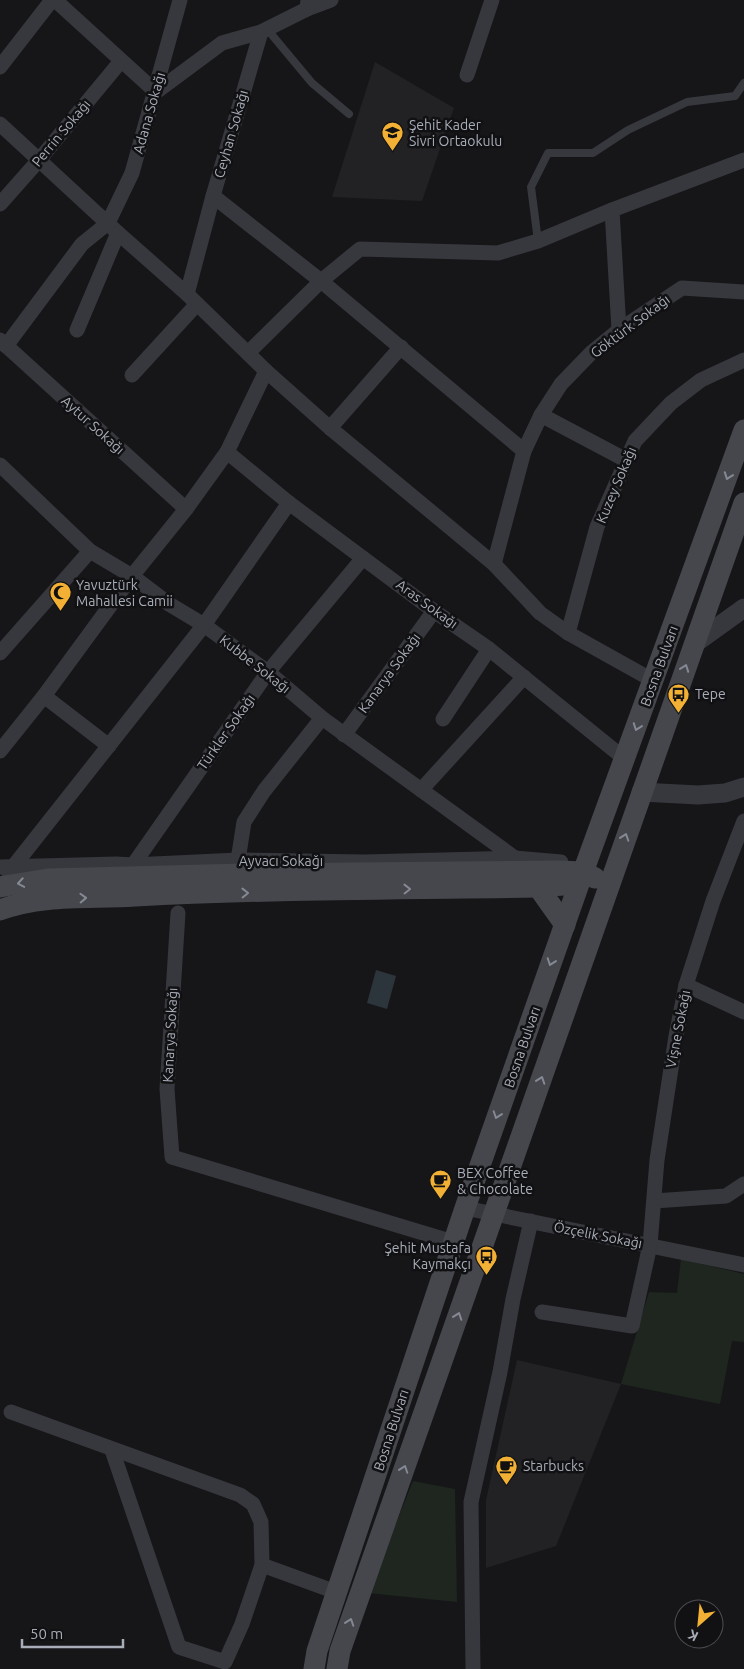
<svg xmlns="http://www.w3.org/2000/svg" width="744" height="1669" viewBox="0 0 744 1669" font-family="Ubuntu,sans-serif">
<rect width="100%" height="100%" fill="#161618"/>
<g fill="#222225">
<polygon points="375,62 454,108 422,201 332,197"/>
<polygon points="517,1360 621,1384 556,1546 486,1568 486,1500"/>
</g>
<g fill="#1e261f">
<polygon points="681,1259 744,1274 744,1342 732,1341 720,1404 621,1384 649,1292 677,1293"/>
<polygon points="413,1481 455,1489 457,1602 368,1593"/>
</g>
<polygon fill="#2c353c" points="376,970 396,976 387,1009 367,1003"/>
<g fill="none" stroke-linecap="round" stroke-linejoin="round">
<g stroke="#37383d" stroke-width="8">
<polyline points="267,29 312,83 349,114"/>
<polyline points="538,241 531,187 548,153 593,153 628,130 687,102 735,96 744,83"/>
</g>
<g stroke="#37383d" stroke-width="15">
<polyline points="55,0 156,92 222,43 261,32"/>
<polyline points="307,9 331,0"/>
<polyline points="0,67 52,0"/>
<polyline points="467,75 492,0"/>
<polyline points="0,124 118,233 187,294 266,371 330,428 494,564 540,613 568,633 654,681"/>
<polyline points="213,196 321,281 524,451"/>
<polyline points="0,204 39,160 121,61"/>
<polyline points="612,210 619,330"/>
<polyline points="187,294 213,196 261,32 307,9 308,0"/>
<polyline points="77,330 118,233"/>
<polyline points="0,340 186,509"/>
<polyline points="6,346 82,244 108,223 132,173 180,0"/>
<polyline points="248,353 321,281 360,249 498,253 538,241 612,210 744,160"/>
<polyline points="132,375 197,304"/>
<polyline points="541,415 626,460"/>
<polyline points="330,428 401,347"/>
<polyline points="227,452 289,503 434,611 489,649 625,759"/>
<polyline points="0,465 90,551 132,576 169,604 204,625 268,672 322,718 515,858"/>
<polyline points="494,564 524,451 541,415 561,384 592,352 619,330 682,288 744,292"/>
<polyline points="568,633 597,527 635,441 671,403 701,380 744,360"/>
<polyline points="0,653 90,551"/>
<polyline points="44,696 109,746"/>
<polyline points="443,719 489,649"/>
<polyline points="344,735 434,611"/>
<polyline points="0,751 44,696 132,576 186,509 227,452 266,371"/>
<polyline points="421,790 524,677"/>
<polyline points="238,860 244,822 264,791 322,718"/>
<polyline points="133,865 268,672 363,558"/>
<polyline points="0,867 116,864 133,865 238,860 364,862 515,858 561,862"/>
<polyline points="7,870 13,867 204,625 289,503"/>
<polyline points="178,913 167,1089 172,1157 453,1242"/>
<polyline points="686,985 744,1012"/>
<polyline points="654,1201 726,1196 744,1184"/>
<polyline points="465,1208 744,1265"/>
<polyline points="542,1312 632,1326 650,1245 657,1160 676,1036 686,985 713,901 744,821"/>
<polyline points="11,1412 240,1495 253,1504 261,1522 262,1565 336,1592"/>
<polyline points="112,1450 179,1647 225,1662 242,1624 262,1565"/>
<polyline points="473,1669 471,1502 500,1372 513,1299 531,1221"/>
</g>
<g stroke="#37383d" stroke-width="19">
<polyline points="694,644 744,608"/>
<polyline points="641,792 698,795 725,793 744,787"/>
</g>
<g stroke="#45474d" stroke-width="21">
<polyline points="0,887 48,879 245,874 559,871 583,872 595,878"/>
<polyline points="538,887 565,925"/>
<path d="M0,910C43,894 91,899 135,896C269,889 404,889 538,887L576,884"/>
<polyline points="314,1669 317,1651 465,1208 586,864 744,430"/>
<polyline points="337,1669 340,1651 744,503"/>
</g>
</g>
<defs><path id="oneway-chevron" d="M-2-3.5L2.5 0L-2 3.5" fill="none" stroke-width="1.6" stroke-linecap="round" stroke-linejoin="round" transform="scale(1.25)"/></defs>
<g stroke="#858993">
<use href="#oneway-chevron" transform="translate(728 476) rotate(110)"/>
<use href="#oneway-chevron" transform="translate(685 668) rotate(-70)"/>
<use href="#oneway-chevron" transform="translate(637 727) rotate(110)"/>
<use href="#oneway-chevron" transform="translate(625 837) rotate(-71)"/>
<use href="#oneway-chevron" transform="translate(21 883) rotate(170)"/>
<use href="#oneway-chevron" transform="translate(407 889) rotate(-1)"/>
<use href="#oneway-chevron" transform="translate(245 893) rotate(-1)"/>
<use href="#oneway-chevron" transform="translate(83 898) rotate(-2)"/>
<use href="#oneway-chevron" transform="translate(551 962) rotate(109)"/>
<use href="#oneway-chevron" transform="translate(541 1080) rotate(-71)"/>
<use href="#oneway-chevron" transform="translate(497 1115) rotate(109)"/>
<use href="#oneway-chevron" transform="translate(458 1316) rotate(-71)"/>
<use href="#oneway-chevron" transform="translate(404 1469) rotate(-71)"/>
<use href="#oneway-chevron" transform="translate(350 1622) rotate(-71)"/>
</g>
<defs>
<symbol id="school-pin" viewBox="-11 -11 22 30"><path d="M0 17L-7.5 6A9.5 9.5 0 1 1 7.5 6Z" fill="#f2b134" stroke="#111113"/><path d="M0-5L7-2L0 1L-7-2ZM-4 1L0 2.5L4 1V4Q0 6-4 4Z" fill="#111"/></symbol>
<symbol id="mosque-pin" viewBox="-11 -11 22 30"><path d="M0 17L-7.5 6A9.5 9.5 0 1 1 7.5 6Z" fill="#f2b134" stroke="#111113"/><path d="M3.5-4.9A6 6 0 1 0 3.5 4.9A5 5 0 1 1 3.5-4.9Z" fill="#111"/></symbol>
<symbol id="bus-pin" viewBox="-11 -11 22 30"><path d="M0 17L-7.5 6A9.5 9.5 0 1 1 7.5 6Z" fill="#f2b134" stroke="#111113"/><path d="M-5-6H5V4H4V6H2V4H-2V6H-4V4H-5ZM-3.5-4V0h7V-4ZM-3.5 1.2v1.5H-2V1.2ZM2 1.2v1.5H3.5V1.2Z" fill="#111"/></symbol>
<symbol id="cafe-pin" viewBox="-11 -11 22 30"><path d="M0 17L-7.5 6A9.5 9.5 0 1 1 7.5 6Z" fill="#f2b134" stroke="#111113"/><path d="M-5.5-4.5H6V0H3Q3 3.5 0 3.5H-2.5Q-5.5 3.5-5.5 0ZM3-3.2v2h1.7v-2ZM-6 4.5H4V6H-6Z" fill="#111"/></symbol>
</defs>
<g fill-rule="evenodd">
<use href="#school-pin" x="380" y="120" width="25" height="34"/>
<use href="#mosque-pin" x="48" y="580" width="25" height="34"/>
<use href="#bus-pin" x="666" y="682" width="25" height="34"/>
<use href="#cafe-pin" x="428" y="1168" width="25" height="34"/>
<use href="#bus-pin" x="474" y="1244" width="25" height="34"/>
<use href="#cafe-pin" x="494" y="1454" width="25" height="34"/>
</g>
<g text-anchor="middle" dominant-baseline="central" stroke-width="5" stroke-linejoin="round" paint-order="stroke">
<g font-size="14" fill="#a8adb8" stroke="#111113">
<text transform="translate(149 113) rotate(-74)">Adana Sokağı</text>
<text transform="translate(61 133) rotate(-50)">Perrin Sokağı</text>
<text transform="translate(231 134) rotate(-74)">Ceyhan Sokağı</text>
<text transform="translate(630 326) rotate(-37)">Göktürk Sokağı</text>
<text transform="translate(93 425) rotate(42)">Aytur Sokağı</text>
<text transform="translate(616 485) rotate(-67)">Kuzey Sokağı</text>
<text transform="translate(427 604) rotate(36)">Aras Sokağı</text>
<text transform="translate(255 664) rotate(38)">Kubbe Sokağı</text>
<text transform="translate(659 666) rotate(-70)">Bosna Bulvarı</text>
<text transform="translate(389 673) rotate(-54)">Kanarya Sokağı</text>
<text transform="translate(226 732) rotate(-55)">Türkler Sokağı</text>
<text x="281" y="861">Ayvacı Sokağı</text>
<text transform="translate(678 1029) rotate(-79)">Vişne Sokağı</text>
<text transform="translate(170 1035) rotate(-87)">Kanarya Sokağı</text>
<text transform="translate(522 1047) rotate(-71)">Bosna Bulvarı</text>
<text transform="translate(598 1235) rotate(11)">Özçelik Sokağı</text>
<text transform="translate(391 1430) rotate(-72)">Bosna Bulvarı</text>
</g>
<g font-size="14" fill="#a8adb8" stroke="#111113" text-anchor="start">
<text x="409" y="125">Şehit Kader<tspan x="409" dy="16">Sivri Ortaokulu</tspan></text>
<text x="76" y="585">Yavuztürk<tspan x="76" dy="16">Mahallesi Camii</tspan></text>
<text x="695" y="694">Tepe</text>
<text x="457" y="1173">BEX Coffee<tspan x="457" dy="16">&amp; Chocolate</tspan></text>
<text x="471" y="1248" text-anchor="end">Şehit Mustafa<tspan x="471" dy="16">Kaymakçı</tspan></text>
<text x="523" y="1466">Starbucks</text>
</g>
</g>
<g transform="translate(699 1624) rotate(207)"><circle r="24" fill="#111113" stroke="#4d4f55"/>
<path d="M0-4L9 19L0 12L-9 19Z" fill="#f2b134"/>
<text y="-8" font-size="14" font-weight="bold" text-anchor="middle" fill="#a8adb8">K</text>
</g>
<path d="M22 1639v8h101v-8" fill="none" stroke="#a8adb8" stroke-width="2.5"/>
<text x="30" y="1639" font-size="15" fill="#a8adb8" stroke="#111113" stroke-width="4" paint-order="stroke">50 m</text>
</svg>
